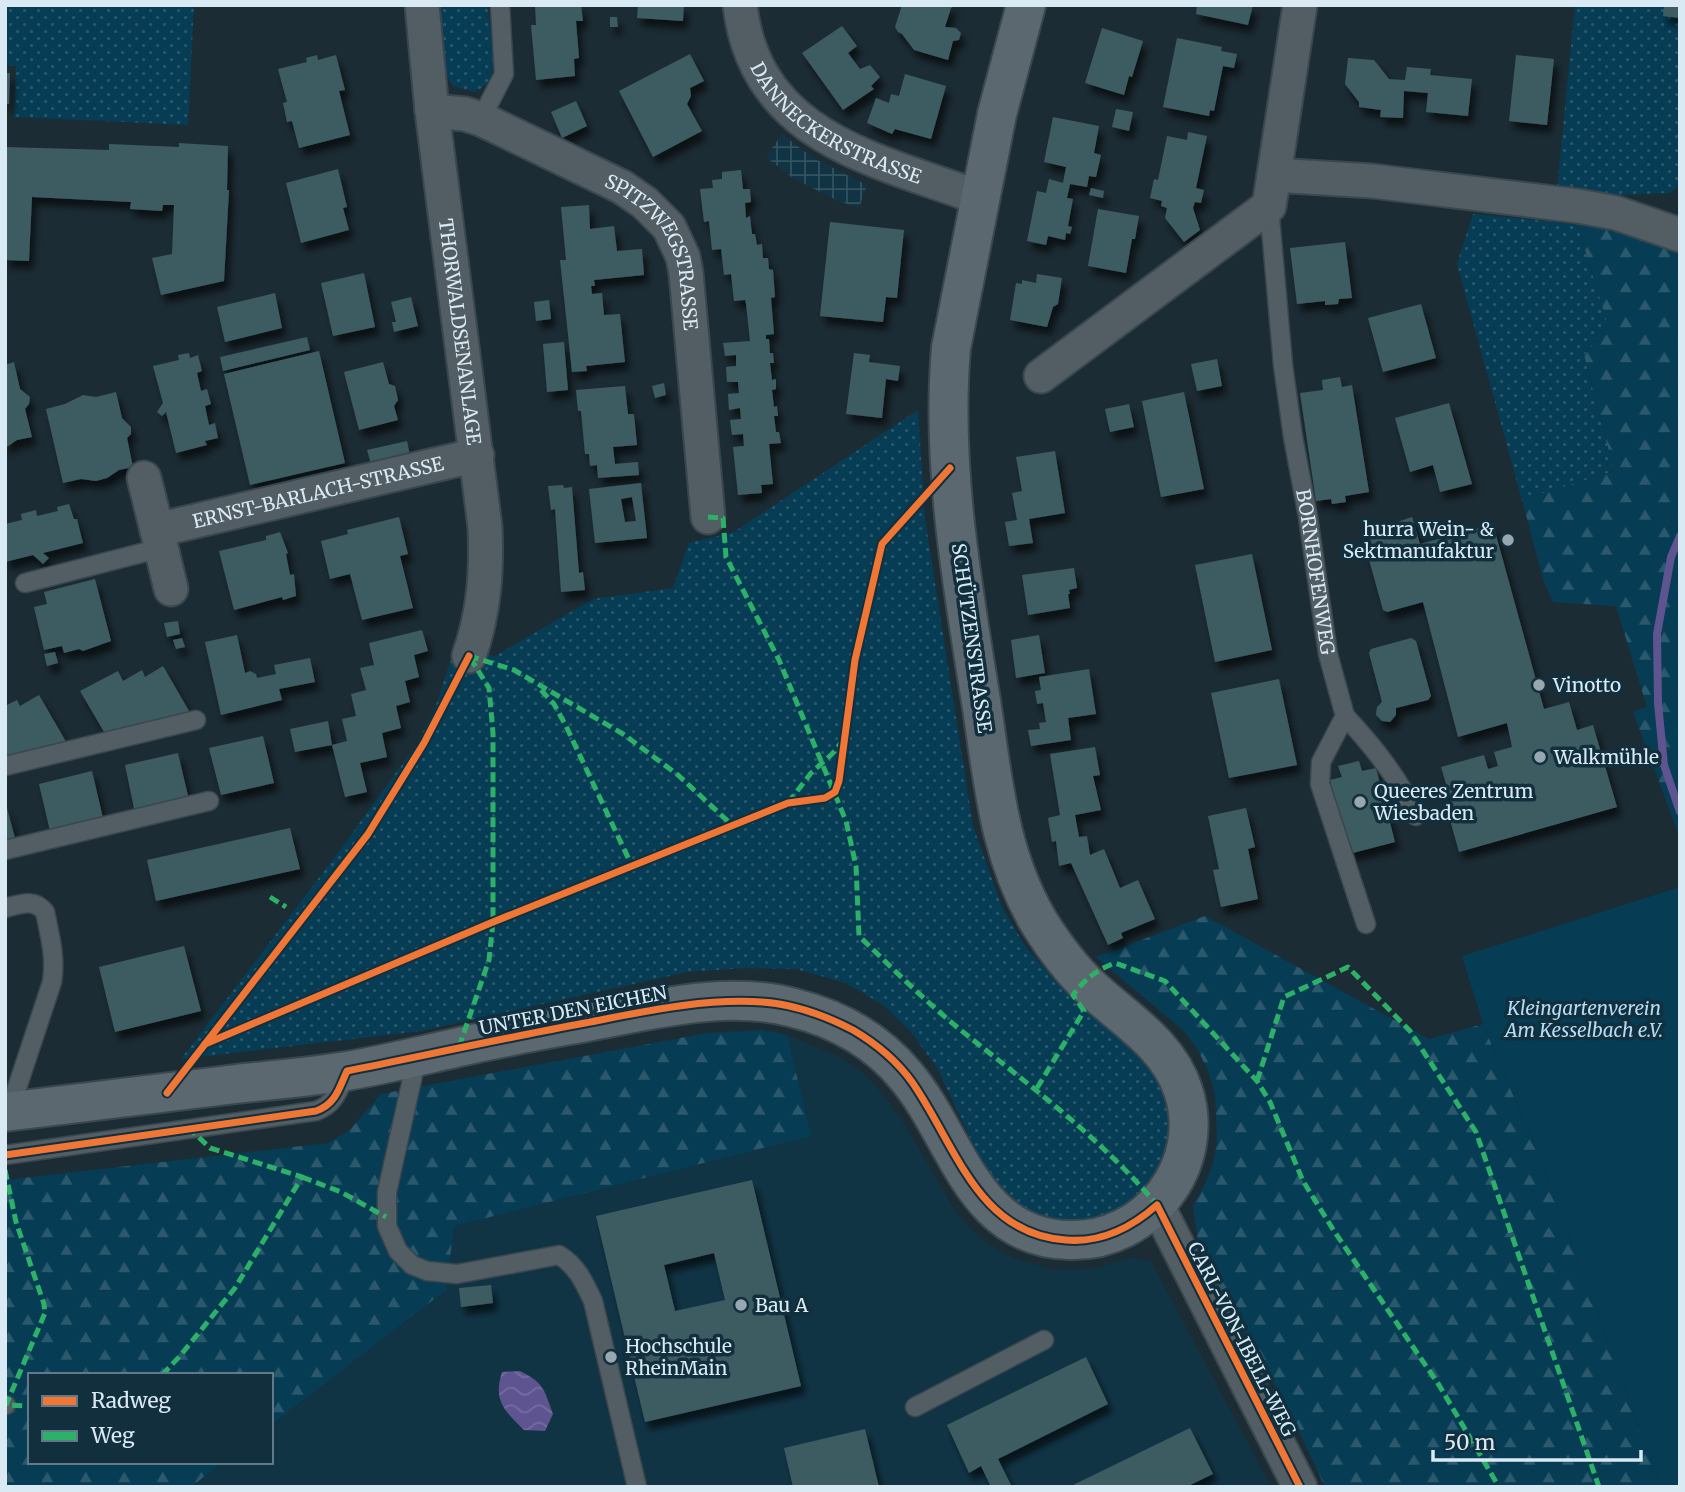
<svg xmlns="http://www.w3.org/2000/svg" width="1685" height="1492" viewBox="0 0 1685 1492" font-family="Merriweather,serif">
<defs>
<pattern id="industrial-grid" width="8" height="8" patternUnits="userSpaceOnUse" patternTransform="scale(1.75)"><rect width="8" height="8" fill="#113445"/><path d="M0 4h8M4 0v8" fill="none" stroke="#335260"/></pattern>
<pattern id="grass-dots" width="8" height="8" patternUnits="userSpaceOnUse" patternTransform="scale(1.75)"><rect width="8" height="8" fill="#063c54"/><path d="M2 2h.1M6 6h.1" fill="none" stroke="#2a586d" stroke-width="1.8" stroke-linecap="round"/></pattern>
<pattern id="forest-firs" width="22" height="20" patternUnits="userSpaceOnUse" patternTransform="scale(1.75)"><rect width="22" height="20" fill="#063c54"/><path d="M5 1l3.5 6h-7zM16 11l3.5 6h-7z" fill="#2a586d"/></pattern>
<pattern id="water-waves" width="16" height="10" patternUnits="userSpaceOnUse" patternTransform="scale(1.75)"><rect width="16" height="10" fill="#5e5490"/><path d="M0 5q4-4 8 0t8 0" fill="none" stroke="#746da0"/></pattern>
<filter id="shadow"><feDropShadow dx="4.5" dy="8" stdDeviation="3.5" flood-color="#0009"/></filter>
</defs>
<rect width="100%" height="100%" fill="#1c2c34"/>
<polygon fill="#113445" points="787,1035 838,1056 862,1072 875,1085 900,1117 955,1210 970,1228 987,1243 1007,1255 1029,1263 1051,1269 1074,1270 1097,1268 1131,1258 1151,1261 1271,1487 192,1487 223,1462 271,1462 271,1425 446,1290 454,1226 810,1136"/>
<polygon fill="url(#industrial-grid)" points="782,134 813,158 867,185 859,208 836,200 793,178 766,157"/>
<g fill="url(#grass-dots)">
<polygon points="5,5 194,5 188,125 14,117 16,66 5,65"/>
<path d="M437,5H487C489,23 499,68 488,82C485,86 480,89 475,92L453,86L442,69Z"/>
<polygon points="1575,5 1680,5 1680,185 1670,193 1623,195 1557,189"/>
<polygon points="1473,214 1577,224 1609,328 1584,355 1614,471 1522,500 1457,264"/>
<polygon points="918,410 925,519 973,826 1002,907 1025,946 1064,991 1135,1050 1147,1062 1163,1089 1170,1120 1167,1151 1153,1180 1131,1202 1104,1217 1074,1222 1043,1218 1029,1212 1003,1194 984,1167 937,1068 911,1032 883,1005 846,983 796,969 745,968 688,972 421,1031 181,1059 337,854 416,745 435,708 455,647 495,656 593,599 673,588 689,543 734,532"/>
</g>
<g fill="url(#forest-firs)">
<polygon points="1577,224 1680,242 1680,838 1633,712 1647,707 1616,606 1553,602 1543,579 1522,500 1614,471 1584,355 1609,328"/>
<polygon points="1205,916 1429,1039 1483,1024 1542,1163 1661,1487 1325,1487 1289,1410 1200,1257 1193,1206 1204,1186 1213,1164 1217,1141 1215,1094 1208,1071 1198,1050 1184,1031 1096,957"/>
<polygon points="762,1030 787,1035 811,1136 454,1226 446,1290 271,1425 271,1375 30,1375 30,1462 223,1462 191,1487 5,1487 5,1180 328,1143 349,1131 381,1094 707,1033"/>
</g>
<polygon fill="#063c54" points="1680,887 1680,1487 1661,1487 1542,1163 1483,1024 1462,956"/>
<path fill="url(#water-waves)" d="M520,1371C544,1383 544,1389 553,1414L545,1431L524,1430C504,1410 493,1401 502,1372Z"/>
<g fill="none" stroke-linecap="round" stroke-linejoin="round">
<polyline stroke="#5e5490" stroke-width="8" points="1680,536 1671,557 1657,634 1658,703 1664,765 1680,812"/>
</g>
<g fill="#3e5c62" fill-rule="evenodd" filter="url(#shadow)">
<polygon points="535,5 581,5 583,21 576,21 579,58 574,59 575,76 536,80 531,25 536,25"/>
<polygon points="638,5 684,5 683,21 637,18"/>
<polygon points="902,5 956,5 951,8 945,27 956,28 961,33 959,40 953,41 948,60 914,50 902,34 898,32 895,27"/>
<polygon points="1197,5 1253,5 1248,25 1196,14"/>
<polygon points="1664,5 1680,5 1680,18 1663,16"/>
<polygon points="610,17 617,17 618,27 610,27"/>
<polygon points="842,26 857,46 848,53 860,69 870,65 880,77 871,86 874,89 843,110 802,53"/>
<polygon points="1102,28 1143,41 1132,77 1129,76 1124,95 1085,83"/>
<polygon points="1177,38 1222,47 1221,51 1237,54 1234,68 1223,66 1214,111 1210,110 1209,116 1163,107"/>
<polygon points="690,54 704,81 690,88 691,96 687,104 702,131 653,157 619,91"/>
<polygon points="317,55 318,60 336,55 345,90 339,91 350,135 299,148 292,121 287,122 283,103 287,102 278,69 307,62 306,58"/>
<polygon points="1516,55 1554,59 1547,125 1509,121"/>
<polygon points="1348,58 1374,60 1389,79 1405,80 1407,67 1431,69 1430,75 1472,79 1468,116 1426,112 1428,93 1404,91 1403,118 1380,117 1381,110 1359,107 1359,102 1345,84"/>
<polygon points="5,73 10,73 9,104 5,104"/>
<polygon points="905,74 946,86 931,139 895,129 892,134 867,123 876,98 889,103 891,94 899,96"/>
<polygon points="576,101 587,126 562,138 551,112"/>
<polygon points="1116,109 1133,112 1129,131 1112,127"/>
<polygon points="1053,117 1099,126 1094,153 1101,155 1096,177 1089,176 1087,187 1070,184 1067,198 1073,199 1068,226 1072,227 1070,234 1066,233 1065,240 1048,236 1046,245 1027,241 1037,191 1046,193 1049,179 1063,183 1066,167 1044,162"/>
<polygon points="1188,132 1207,136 1196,188 1204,190 1201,203 1195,202 1193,208 1200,230 1184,242 1165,218 1167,208 1161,206 1162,201 1150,198 1154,179 1158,180 1167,136 1187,140"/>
<polygon points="179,143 228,146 227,190 229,190 224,281 161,295 152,258 172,254 174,205 163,205 162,211 130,209 131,202 32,197 29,261 5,260 5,147 109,150 109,144 179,147"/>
<polygon points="338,169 347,207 343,208 349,230 301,243 286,183"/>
<polygon points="741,170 743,189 750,189 751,202 745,203 746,218 750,216 752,234 755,234 757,245 762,244 763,258 768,258 769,269 773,270 775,297 771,298 774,334 766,335 766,339 769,339 770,353 773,353 774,363 770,363 772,380 776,379 776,389 772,390 774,407 777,406 778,416 774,416 776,432 779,432 781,443 769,444 773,484 761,485 762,493 738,495 733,447 744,446 743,434 732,435 730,420 741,419 740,408 729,410 728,394 739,393 738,382 727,382 726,367 736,366 736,355 725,356 723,343 750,341 746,304 745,300 734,301 731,274 724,275 721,249 712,250 709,221 704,222 700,189 713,188 712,180 722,179 722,172"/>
<polygon points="1091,188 1104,191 1103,198 1089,195"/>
<polygon points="589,205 590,229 614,226 617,251 642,249 644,275 594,280 595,286 591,286 592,294 602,293 604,315 620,314 625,362 586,366 587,371 572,372 560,260 566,260 561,207"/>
<polygon points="1098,209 1139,216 1135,239 1132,239 1126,273 1088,266"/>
<polygon points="830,222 904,230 897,298 886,297 883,322 820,316"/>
<polygon points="1345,242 1352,298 1339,299 1338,304 1325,305 1325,301 1297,304 1290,248"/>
<polygon points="364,273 375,327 333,336 321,283"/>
<polygon points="1037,274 1062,278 1058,304 1053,307 1047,327 1010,320 1016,283 1022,284 1022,280 1036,283"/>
<polygon points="275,293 282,328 225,342 217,307"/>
<polygon points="411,297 418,326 394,332 392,322 396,322 391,302"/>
<polygon points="549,300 551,319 536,321 534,302"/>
<polygon points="1421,304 1436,358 1383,372 1368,318"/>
<polygon points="307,337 310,350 223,371 220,357"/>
<polygon points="564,342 568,390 547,392 543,344"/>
<polygon points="319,351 345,463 250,485 224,374"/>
<polygon points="189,353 190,358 198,355 202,371 197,373 201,391 207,389 211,404 205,406 209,425 215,423 218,438 205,441 207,445 176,453 166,412 162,416 157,412 163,403 153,366 179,360 178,355"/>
<polygon points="854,353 870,355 869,362 900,366 898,381 886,379 882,418 846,414"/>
<polygon points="1217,359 1222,386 1197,391 1191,364"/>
<polygon points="14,362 20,389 30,397 29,404 25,409 32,437 17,440 5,448 5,365"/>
<polygon points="383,362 389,384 395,386 398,400 394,406 398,420 359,430 344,372"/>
<polygon points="1340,377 1342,387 1352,385 1369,492 1345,496 1346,502 1332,504 1331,499 1316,501 1300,393 1323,390 1322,380"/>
<polygon points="664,383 666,395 655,398 652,386"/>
<polygon points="625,386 628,414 634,414 637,445 613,447 615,464 638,462 639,475 598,478 597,465 590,466 589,454 585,454 581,411 578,411 576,390"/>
<polygon points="116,392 122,418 131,427 131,434 127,438 133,467 119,470 107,478 96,481 81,479 63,483 46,409 65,404 83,395 96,397"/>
<polygon points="1184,392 1204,489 1161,497 1142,401"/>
<polygon points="1449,403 1472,484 1440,492 1433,465 1410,472 1395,418"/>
<polygon points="1129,404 1134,427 1110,432 1105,409"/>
<polygon points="407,441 410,455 371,464 367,450"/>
<polygon points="1055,451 1065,513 1029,519 1033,543 1009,546 1005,522 1017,520 1012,493 1022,491 1016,457"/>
<path d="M641,483L647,538L595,543L589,489ZM632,497L636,521L625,522L621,499Z"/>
<polygon points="563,485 564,488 572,487 579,573 583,572 585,590 561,592 555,509 551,510 548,486"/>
<polygon points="69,504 74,519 77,519 83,543 43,553 49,558 43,564 33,555 5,562 5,524 22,520 21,514 36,510 37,516 58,511 57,507"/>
<polygon points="399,517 408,554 400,556 413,608 362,620 350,574 330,579 321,541 348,534 347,530"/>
<polygon points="1412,517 1420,544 1493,524 1544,709 1569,702 1577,730 1593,725 1617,807 1459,852 1447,809 1453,808 1441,767 1484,755 1488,769 1498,766 1494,752 1512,747 1507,723 1458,737 1423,602 1387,612 1383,610 1363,538 1365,533"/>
<polygon points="280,532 288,553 286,554 290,575 294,574 296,596 283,600 282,597 234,610 219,551 266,540 266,536"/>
<polygon points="1252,554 1272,650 1215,662 1195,565"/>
<polygon points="1074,568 1077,588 1069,590 1070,594 1068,594 1070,608 1028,615 1022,575"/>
<polygon points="95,579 111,641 83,651 79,649 64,653 62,646 44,650 34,607 47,604 44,592"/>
<polygon points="178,621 180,634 167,637 164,623"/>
<polygon points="422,630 428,651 414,655 419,677 405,681 410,702 396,706 401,728 382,733 387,757 360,763 367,792 345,797 332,745 347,741 342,719 356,716 351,694 366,690 360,668 374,665 369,643"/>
<polygon points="237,635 245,673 250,671 256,674 257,678 276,674 274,665 310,658 315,682 279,689 282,700 221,715 205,642"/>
<polygon points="1039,635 1045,673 1016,678 1011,640"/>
<polygon points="182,638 185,647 176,649 173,640"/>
<polygon points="1411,638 1416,641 1431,696 1428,700 1396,708 1396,715 1390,722 1382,721 1376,715 1377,707 1382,702 1369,653 1371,649"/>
<polygon points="55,652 58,663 47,666 44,654"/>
<polygon points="163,666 192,716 149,728 145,723 135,729 132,725 107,737 80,691 118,671 123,681 142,670 145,677"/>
<polygon points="1089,669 1096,714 1068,718 1071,740 1031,746 1028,730 1040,729 1039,723 1046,722 1043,703 1037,704 1035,691 1041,690 1039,677"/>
<polygon points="1279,679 1297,765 1229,778 1211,693"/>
<polygon points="39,695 68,745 5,760 5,706 17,700 20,706"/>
<polygon points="328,721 332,745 295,752 290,729"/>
<polygon points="263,736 274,783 221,795 209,748"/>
<polygon points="1095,747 1100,775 1093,776 1101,810 1075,815 1079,837 1087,836 1090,855 1104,849 1120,888 1138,880 1155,919 1121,933 1123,938 1108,945 1071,863 1059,866 1056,841 1052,842 1048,818 1060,815 1050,754"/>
<polygon points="178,753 189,800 135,813 125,765"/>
<polygon points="1359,761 1362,771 1376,768 1395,842 1349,854 1330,780 1342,777 1338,766"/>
<polygon points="92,771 103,818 50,831 39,784"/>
<polygon points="5,801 15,838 5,841"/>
<polygon points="1246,808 1255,847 1248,849 1258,899 1221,907 1213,870 1219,869 1208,816"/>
<polygon points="290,828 300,869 156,901 147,860"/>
<polygon points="184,946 201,1011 115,1032 99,967"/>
<path d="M752,1180L801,1386L645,1422L596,1216ZM714,1253L725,1300L675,1311L664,1265Z"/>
<polygon points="491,1285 493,1303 461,1307 459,1288"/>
<polygon points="1086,1357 1108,1404 998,1459 1012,1487 991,1487 981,1466 969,1473 947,1425"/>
<polygon points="1190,1428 1213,1474 1186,1487 1069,1487"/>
<polygon points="865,1429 879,1487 793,1487 784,1448"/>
</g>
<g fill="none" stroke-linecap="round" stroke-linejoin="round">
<defs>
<g id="service">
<polyline points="481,119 504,74 500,5"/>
<path id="s1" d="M1269,206L1283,365L1293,437L1308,517L1328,654L1345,716L1321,762L1320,784L1366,924"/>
<polyline points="25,583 161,548"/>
<path d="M1345,716C1373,746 1399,778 1416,816"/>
<polyline points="5,766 196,720"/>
<polyline points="5,850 209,801"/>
<path d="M5,908C21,904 34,898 45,912C50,936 56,958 52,982L9,1112"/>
<path d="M417,1057L387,1192V1226L398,1251L412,1265L427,1271L457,1274L559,1255C577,1266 584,1282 593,1301L637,1487"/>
<path d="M5,1155L316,1111C336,1104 339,1088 347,1071"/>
<polyline points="5,1405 6,1405"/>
<polyline points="915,1407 1044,1340"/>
</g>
<g id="minor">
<path id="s2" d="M422,5L432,111L485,527C487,572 484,613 469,656"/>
<path id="s3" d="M740,5C755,138 875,159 980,198"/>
<path id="s4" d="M432,111L465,114L481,119L622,187L645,203L669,227L683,257L686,273L708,517"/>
<polyline points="1274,175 1300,5"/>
<polyline points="1041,376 1269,206 1274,175 1372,181 1578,206 1616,213 1680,235"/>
<polyline points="144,478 157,530"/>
<path id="s5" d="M171,589L157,530L477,455"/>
<polyline points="1157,1205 1300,1487"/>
</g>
<path id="primary" d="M5,1112C82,1103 159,1093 236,1084C273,1080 310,1077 347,1071C383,1065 419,1056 455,1048C502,1037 549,1029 597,1020C659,1008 731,991 794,1008C838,1019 877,1041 906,1076C957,1136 972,1238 1069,1240C1147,1243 1208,1165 1183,1090C1167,1042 1122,1018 1088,985C1068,966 1054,946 1040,924C998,854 993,779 981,701C962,584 941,466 951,348L997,114L1026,5"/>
</defs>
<use href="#service" stroke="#3b474e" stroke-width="21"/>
<use href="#minor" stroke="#3b474e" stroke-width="37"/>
<use href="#primary" stroke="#3b474e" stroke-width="42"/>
<use href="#service" stroke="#525d64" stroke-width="18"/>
<use href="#minor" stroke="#525d64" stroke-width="33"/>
<use href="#primary" stroke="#5c6870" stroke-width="38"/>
<g stroke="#2db169" stroke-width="5" stroke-dasharray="10 5" stroke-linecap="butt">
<path d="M708,517L723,518L726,557L779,660L846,821L856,866L859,936C891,967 923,999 957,1027C1026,1083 1099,1136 1157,1205"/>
<polyline points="469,656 514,670 623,734 678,775 733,826"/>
<polyline points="541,690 554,704 566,726 632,866"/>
<polyline points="788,803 811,773 832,754 841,743"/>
<polyline points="270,897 286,907"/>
<polyline points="459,1047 489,960 493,922 493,733 489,688 469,656"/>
<polyline points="1257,1081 1284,997 1348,967 1410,1031 1476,1132 1599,1487"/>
<path d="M1037,1088L1084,1011L1073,995C1085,979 1096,970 1115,963L1165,981L1257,1081L1270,1102L1303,1181L1334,1231L1439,1385L1499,1487"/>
<polyline points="5,1170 16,1222 44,1304 45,1313 6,1405 30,1406"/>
<polyline points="302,1177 341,1192 386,1217"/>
<polyline points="162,1375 180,1356 235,1288 302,1177 210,1148 191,1130"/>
</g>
<defs>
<g id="cycleway">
<polyline points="205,1044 493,922 788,803 825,798 835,792 839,781 855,660 882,544 950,468"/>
<polyline points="167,1093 368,834 424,743 469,656"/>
<path d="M5,1155L316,1111C336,1104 339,1088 347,1071C426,1055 505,1038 585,1023C642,1012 703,998 762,1002C793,1004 826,1016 853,1030C875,1043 897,1061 912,1082C956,1145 977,1234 1066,1240C1101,1243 1131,1228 1157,1205L1300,1487"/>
</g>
</defs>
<use href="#cycleway" stroke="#122f3e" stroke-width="11"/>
<use href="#cycleway" stroke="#f07635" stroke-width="7"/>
</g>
<g fill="#98a8b1" stroke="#122f3e" stroke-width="2.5">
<circle cx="1508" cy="540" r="7"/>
<circle cx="1539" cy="685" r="7"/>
<circle cx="1540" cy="757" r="7"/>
<circle cx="1360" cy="802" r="7"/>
<circle cx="741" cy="1305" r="7"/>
<circle cx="611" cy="1357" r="7"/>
</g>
<g text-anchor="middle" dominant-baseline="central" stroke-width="7" stroke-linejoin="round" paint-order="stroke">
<g font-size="19" fill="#daeaf4" stroke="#122f3e">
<text stroke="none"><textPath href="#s3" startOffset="164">DANNECKERSTRASSE</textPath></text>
<text stroke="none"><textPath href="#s4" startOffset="282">SPITZWEGSTRASSE</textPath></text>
<text stroke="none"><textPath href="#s2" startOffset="329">THORWALDSENANLAGE</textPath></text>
<text stroke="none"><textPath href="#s5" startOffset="226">ERNST-BARLACH-STRASSE</textPath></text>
<text stroke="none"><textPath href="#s1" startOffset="369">BORNHOFENWEG</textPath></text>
<text transform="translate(972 638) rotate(82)">SCHÜTZENSTRASSE</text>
<text transform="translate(573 1010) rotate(-11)">UNTER DEN EICHEN</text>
<text transform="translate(1242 1339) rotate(63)">CARL-VON-IBELL-WEG</text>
</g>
<g font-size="19" fill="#daeaf4" stroke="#122f3e" text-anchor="start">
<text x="1494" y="529" text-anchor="end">hurra Wein- &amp;<tspan x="1494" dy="22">Sektmanufaktur</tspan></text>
<text x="1553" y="685">Vinotto</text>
<text x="1554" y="757">Walkmühle</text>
<text x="1374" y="791">Queeres Zentrum<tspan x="1374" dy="22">Wiesbaden</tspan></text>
<text x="755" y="1305">Bau A</text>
<text x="625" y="1346">Hochschule<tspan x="625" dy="22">RheinMain</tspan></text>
</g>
<g font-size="19" font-style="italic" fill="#b5dcf4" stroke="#122f3e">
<text x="1584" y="1008">Kleingartenverein<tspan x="1584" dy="22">Am Kesselbach e.V.</tspan></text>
</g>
</g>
<rect width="1685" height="1492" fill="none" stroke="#daeaf4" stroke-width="14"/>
<rect x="28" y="1373" width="245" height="91" fill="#122f3e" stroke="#627a87" stroke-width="2"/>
<rect x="42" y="1396" width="35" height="10" fill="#f07635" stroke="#627a87" stroke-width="2"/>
<text x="91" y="1408" font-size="21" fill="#daeaf4">Radweg</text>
<rect x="42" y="1431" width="35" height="10" fill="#2db169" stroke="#627a87" stroke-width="2"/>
<text x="91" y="1443" font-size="21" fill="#daeaf4">Weg</text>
<path d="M1433 1450v10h208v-10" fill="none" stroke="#daeaf4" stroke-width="3.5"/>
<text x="1444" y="1450" font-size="21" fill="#daeaf4" stroke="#122f3e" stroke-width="5" paint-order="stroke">50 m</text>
</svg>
